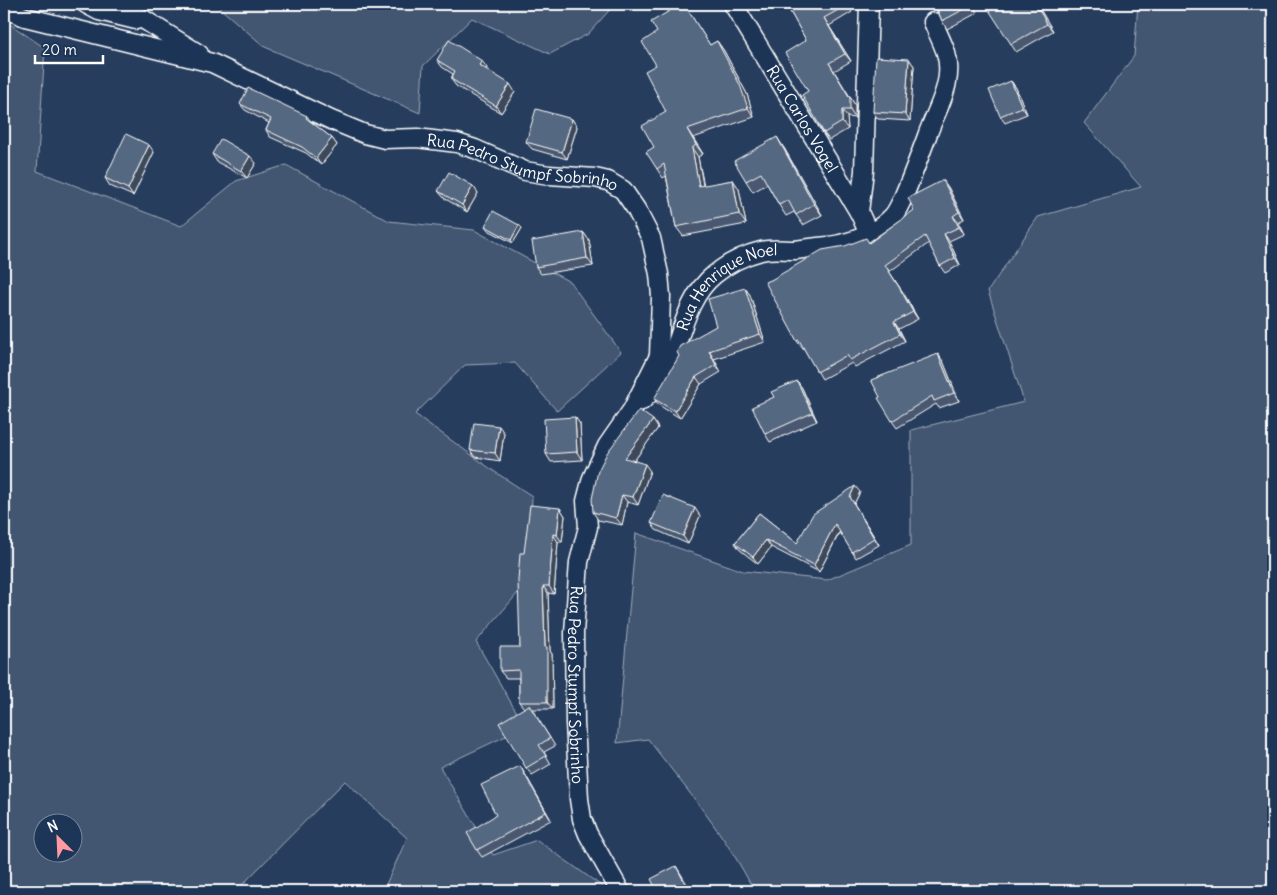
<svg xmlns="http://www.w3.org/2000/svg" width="1277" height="895" viewBox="0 0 1277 895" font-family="Delius,sans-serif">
<rect width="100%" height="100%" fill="#263d5e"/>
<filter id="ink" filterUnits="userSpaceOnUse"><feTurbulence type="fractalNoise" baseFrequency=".02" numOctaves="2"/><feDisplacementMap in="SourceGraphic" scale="10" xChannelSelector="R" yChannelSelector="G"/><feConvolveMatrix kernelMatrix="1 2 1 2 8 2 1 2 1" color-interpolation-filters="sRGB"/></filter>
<g filter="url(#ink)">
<g fill="#425672" stroke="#a0aab8" fill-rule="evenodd">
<polygon points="215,4 615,4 588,34 550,54 472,18 423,66 420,113 265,47"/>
<path d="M1138,4H1273V891H754C727,836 685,788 648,739L617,743L636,533L743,571L827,580L911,545V430L1024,402L988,291L1038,217L1141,187L1084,123L1134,56Z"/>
<path d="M4,20L45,48L37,171L181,226L236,181L286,165L389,221L474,230L570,282L621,352L557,411L515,363L465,365L415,414L495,472L532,496L529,580L476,642L525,727L440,767L493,855L537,840L603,887L605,891H383L407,838L345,781L239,888L234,891H4ZM42,822H72V852H42Z"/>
</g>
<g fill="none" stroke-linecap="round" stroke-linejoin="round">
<defs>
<g id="street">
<polyline points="86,4 99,11 136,20"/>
<polyline points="119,4 199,54"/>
<path id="s1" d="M733,4L859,212L869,234"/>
<path id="s2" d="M4,8L25,17L212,63L331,120L365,134L385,139L417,138L457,143L475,149L525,171L549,175L595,178L608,181L623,190L636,209L651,238L659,274L661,296L659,356L632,410L607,446L592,478L586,501L588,527L579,562L574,633L575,723L579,799L582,819L588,834L620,891"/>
<polyline points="859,212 864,171 869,4"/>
<path id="s3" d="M642,401C648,394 659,387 663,379C680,346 684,299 714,275C727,264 745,255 761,251C773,248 783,250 795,250C802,249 810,248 818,247C825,246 833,246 840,244C859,240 879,231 893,216C898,210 902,200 905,193C913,174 920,155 927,136C936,110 955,82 946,53C943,43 937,32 933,22"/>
</g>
</defs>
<use href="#street" stroke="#fff" stroke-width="21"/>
<use href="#street" stroke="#1d3557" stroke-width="18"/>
</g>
<g fill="#49596f" stroke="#fff">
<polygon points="847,4 852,12 829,26 851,61 834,71 855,105 855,118 847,117 848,129 829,140 824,133 808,91 806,40 787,6"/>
<polygon points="973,4 977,13 947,29 942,21 939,14 933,6"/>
<polygon points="1030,4 1036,4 1053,31 1016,52 1011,44"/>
<polygon points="689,12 710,45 717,41 724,51 747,94 754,117 693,138 703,154 698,157 704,186 733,180 739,189 746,224 683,236 676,227 666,176 663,178 657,169 654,147 666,112 656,65"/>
<polygon points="909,59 914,66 910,121 878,119 873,112"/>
<polygon points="437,60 487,68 486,70 515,92 501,113 456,86 451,79 453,74 442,67"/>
<polygon points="1011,81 1016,88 1027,114 1005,123 1000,116"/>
<polygon points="240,104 307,116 311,122 332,138 337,145 321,165 306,153 270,137 266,130 269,123 245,110"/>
<polygon points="572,119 577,127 567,159 532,149 526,142"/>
<polygon points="784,148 822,215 803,225 794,212 786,216 779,205 767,184 753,192 746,181"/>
<polygon points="154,152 133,196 110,186 105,178"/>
<polygon points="212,154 256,163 247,178 217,162"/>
<polygon points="473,186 478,193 467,212 444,198 438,191"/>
<polygon points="948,187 964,219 958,222 964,234 949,241 960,265 945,273 940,266 929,243 889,272 904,294 918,319 899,329 905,341 855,367 852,363 822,379 803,347 802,348 797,341 771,280 869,242"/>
<polygon points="485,226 522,228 513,243 488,230"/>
<polygon points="583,232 589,240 593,266 541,274 536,267"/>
<polygon points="745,288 750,295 765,342 714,359 721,372 701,384 680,418 660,406 654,399 716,326"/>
<polygon points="943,361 959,401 939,408 936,404 897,428 892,421"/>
<polygon points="797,381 802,388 817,421 770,442 765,434 774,397"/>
<polygon points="575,417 580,424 582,460 551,462 546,454"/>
<polygon points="653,420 658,428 634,461 650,471 638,505 627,502 622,525 598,520 593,512"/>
<polygon points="504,433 500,461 475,457 470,450"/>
<polygon points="860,492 854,504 879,545 856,558 840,532 819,572 771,547 758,564 740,550 735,543 759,513 797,543"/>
<polygon points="560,508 565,516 562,542 558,542 554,594 548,593 550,651 552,654 553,709 532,709 555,746 544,752 551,764 532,775 526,768 524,708 519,702 519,678 506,678 500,671 520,647 524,553"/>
<polygon points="700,516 688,544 656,530 651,523"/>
<polygon points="525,774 551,820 482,857 477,850"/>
</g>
<g fill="#3c485a" stroke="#fff">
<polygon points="1036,4 1040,9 1053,31 1047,24"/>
<polygon points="824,18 829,26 851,61 845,54"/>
<polygon points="717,41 724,51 747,94 754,117 748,108"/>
<polygon points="909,59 914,66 910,121 905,114"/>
<polygon points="482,61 487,68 484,73 479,65"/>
<polygon points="829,63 855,105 855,118 850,110"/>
<polygon points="1011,81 1016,88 1027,114 1022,107"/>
<polygon points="510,84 515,92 501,113 496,106"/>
<polygon points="842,110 847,117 848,129 842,122"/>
<polygon points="572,119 577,127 567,159 562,152"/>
<polygon points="687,129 693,138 703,154 696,145"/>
<polygon points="777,137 784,148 822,215 814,204"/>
<polygon points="332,138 337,145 321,165 316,158"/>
<polygon points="149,145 154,152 133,196 128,189"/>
<polygon points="692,148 698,157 705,196 699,186"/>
<polygon points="250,156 256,163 247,178 241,171"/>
<polygon points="733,180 739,189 746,224 739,214"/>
<polygon points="943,180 948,187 964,219 959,212"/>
<polygon points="473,186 478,193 467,212 462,205"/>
<polygon points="953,216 958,222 964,234 959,227"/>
<polygon points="519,225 522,228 513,243 511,240"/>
<polygon points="583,232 589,240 593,266 587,258"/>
<polygon points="944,234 949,241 960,265 955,258"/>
<polygon points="885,265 904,294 918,319 913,312"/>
<polygon points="745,288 750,295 765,342 760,334"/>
<polygon points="894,322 899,329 905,341 900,334"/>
<polygon points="709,351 714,359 721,372 716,365"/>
<polygon points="938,354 943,361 959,401 954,393"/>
<polygon points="696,377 701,384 680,418 675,411"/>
<polygon points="797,381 802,388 817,421 812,413"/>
<polygon points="575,417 580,424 582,460 577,452"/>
<polygon points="653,420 658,428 631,465 625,458"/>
<polygon points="499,426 504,433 500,461 495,453"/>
<polygon points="645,464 650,471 638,505 633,497"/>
<polygon points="855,486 860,492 854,504 879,545 850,497"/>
<polygon points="622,495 627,502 622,525 616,518"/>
<polygon points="560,508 565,516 562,542 557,535"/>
<polygon points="695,508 700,516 688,544 683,536"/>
<polygon points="835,524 840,531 819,572 814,565"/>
<polygon points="553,534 558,542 554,594 549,586"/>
<polygon points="766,540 771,547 758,564 753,557"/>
<polygon points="543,586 548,593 550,651 552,654 553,709 547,702"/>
<polygon points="520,766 525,774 551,820 546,812"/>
<polygon points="676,866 681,874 691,891 689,891"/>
</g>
<g fill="#556781" stroke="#fff">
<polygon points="681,4 684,4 710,45 717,41 740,85 748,108 687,129 696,145 692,148 699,186 733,180 739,214 676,227 664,164 657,169 646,152 654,147 642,126 666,112 645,71 656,65 642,42 657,32 651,22"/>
<polygon points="791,4 846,4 847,5 824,18 845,54 829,63 850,98 850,110 842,110 842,122 824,133 802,95 808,91 785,53 806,40 787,6"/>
<polygon points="936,4 971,4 972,5 942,21 938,11 933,6"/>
<polygon points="991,4 1036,4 1047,24 1011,44 987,7"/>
<polygon points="449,40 482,61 479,65 510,84 496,106 451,79 455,71 437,60"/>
<polygon points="876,57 909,59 905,114 873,112"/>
<polygon points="1011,81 1022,107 1000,116 989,90"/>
<polygon points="248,88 307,116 306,118 332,138 316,158 302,147 266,130 271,119 240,104"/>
<polygon points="536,109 572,119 562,152 526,142"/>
<polygon points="126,134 149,145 128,189 105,178"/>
<polygon points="777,137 814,204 796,215 788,200 779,205 761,173 746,181 734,161"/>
<polygon points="221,139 250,156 241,171 212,154"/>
<polygon points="449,172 473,186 462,205 438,191"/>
<polygon points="943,180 959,212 953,216 959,227 944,234 955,258 940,266 925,236 885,265 899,287 913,312 894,322 900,334 850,360 847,355 817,372 799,340 797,341 765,282 771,280 822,250 845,246 866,238 869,243 914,210 908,198"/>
<polygon points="493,211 519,225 511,240 485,226"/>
<polygon points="583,232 587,258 536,267 532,241"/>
<polygon points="745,288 760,334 709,351 716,365 696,377 675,411 654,399 679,356 677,352 680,346 716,326 708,299"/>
<polygon points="938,354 954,393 934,401 932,396 892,421 878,398 880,397 871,380"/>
<polygon points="797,381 812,413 765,434 752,407 774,397 771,392"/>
<polygon points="639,410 653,420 625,458 645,464 633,497 622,495 616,518 593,512 592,499 598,471 607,453"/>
<polygon points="575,417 577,452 546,454 544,419"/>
<polygon points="474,423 499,426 495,453 470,450"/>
<polygon points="855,486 850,497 874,538 852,552 835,524 814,565 766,540 753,557 735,543 759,513 797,543 813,514"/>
<polygon points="663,495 695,508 683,536 651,523"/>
<polygon points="530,505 560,508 557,535 553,534 549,586 543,586 545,647 547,647 547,702 519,702 519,670 500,671 500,647 520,647 518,580 520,553 524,553"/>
<polygon points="529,705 550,738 539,745 546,756 526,768 499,723"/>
<polygon points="520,766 546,812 477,850 467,833 496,815 481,785"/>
<polygon points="676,866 689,891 657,891 651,879"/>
</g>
</g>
<g text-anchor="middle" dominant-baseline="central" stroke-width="4" stroke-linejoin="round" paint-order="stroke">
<g font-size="16" fill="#fff" stroke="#1d3557">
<text stroke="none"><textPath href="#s1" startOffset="134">Rua Carlos Vogel</textPath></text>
<text stroke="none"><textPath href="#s2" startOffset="546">Rua Pedro Stumpf Sobrinho</textPath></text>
<text stroke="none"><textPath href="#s3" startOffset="150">Rua Henrique Noel</textPath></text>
<text stroke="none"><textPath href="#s2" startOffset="1175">Rua Pedro Stumpf Sobrinho</textPath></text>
</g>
</g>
<rect width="1277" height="895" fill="none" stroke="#1d3557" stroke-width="20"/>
<rect x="10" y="10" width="1257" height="875" fill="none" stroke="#fff" stroke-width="2" filter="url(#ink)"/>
<g transform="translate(58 838) rotate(336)"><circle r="24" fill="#1d3557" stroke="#77869a"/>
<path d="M0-4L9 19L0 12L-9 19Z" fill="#ff9aa2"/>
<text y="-8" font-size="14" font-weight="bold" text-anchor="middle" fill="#ffffff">N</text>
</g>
<path d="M35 55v8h68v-8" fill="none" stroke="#ffffff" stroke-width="2.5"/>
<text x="42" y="55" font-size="15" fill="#ffffff" stroke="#1d3557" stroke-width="4" paint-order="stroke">20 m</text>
</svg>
